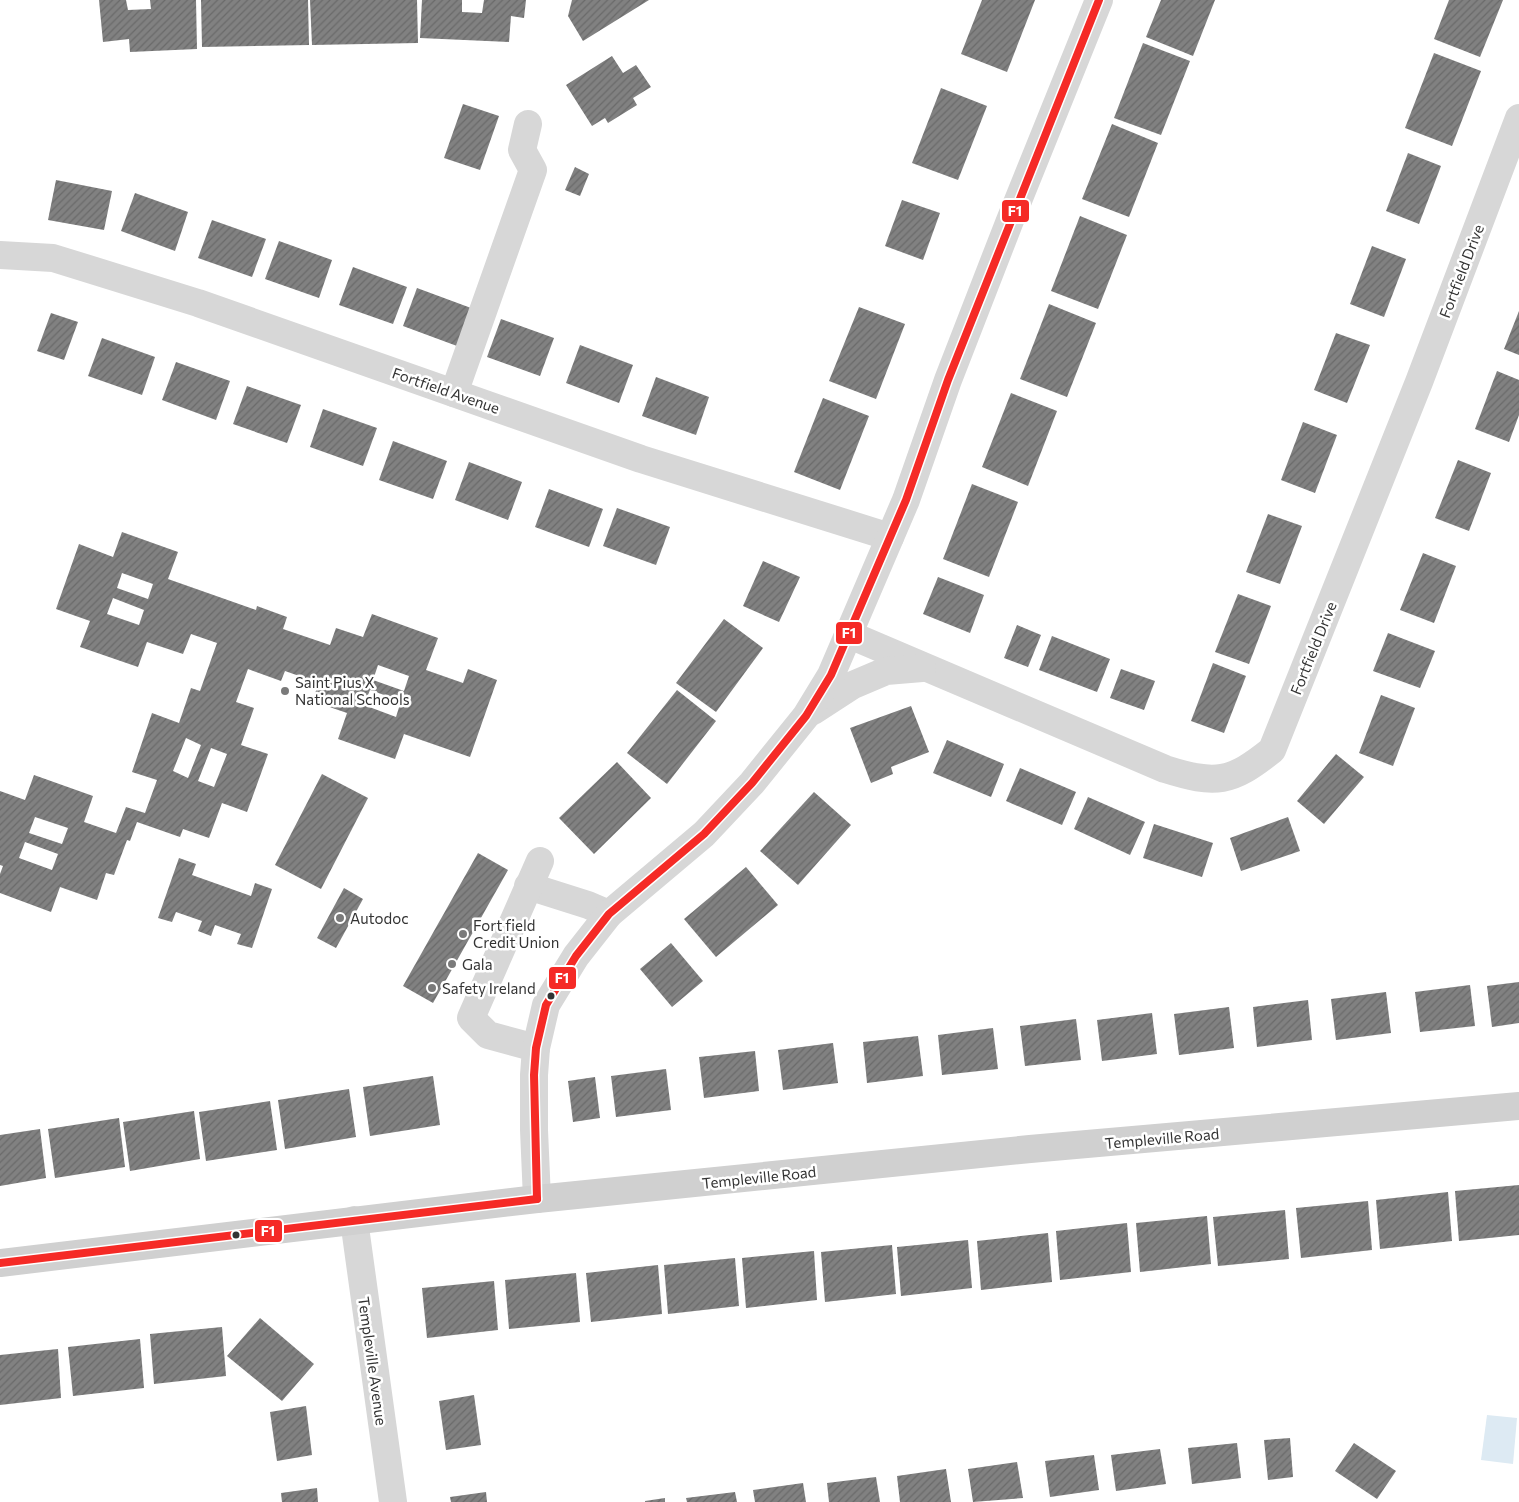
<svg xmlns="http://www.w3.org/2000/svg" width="1519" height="1502" viewBox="0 0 1519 1502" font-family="Commissioner,sans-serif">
<defs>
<pattern id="building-hatch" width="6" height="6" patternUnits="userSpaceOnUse" patternTransform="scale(1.25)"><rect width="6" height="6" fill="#818181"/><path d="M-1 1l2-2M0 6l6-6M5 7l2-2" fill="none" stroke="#6a6a6a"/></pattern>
</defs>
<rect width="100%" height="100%" fill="#fff"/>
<polygon fill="#ddeaf3" points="1487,1415 1517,1418 1513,1464 1481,1460"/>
<g fill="url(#building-hatch)" fill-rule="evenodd">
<polygon points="99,0 126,0 128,10 151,9 150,0 196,0 197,49 130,52 129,39 103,42"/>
<polygon points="201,0 308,0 309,45 202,47"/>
<polygon points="310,0 417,0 418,43 312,45"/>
<polygon points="422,0 462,0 462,12 482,13 484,0 526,0 524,18 511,16 509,42 420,38"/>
<polygon points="572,0 649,0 583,41 568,16"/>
<polygon points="982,0 1035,0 1007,72 961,54"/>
<polygon points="1161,0 1215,0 1193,56 1146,37"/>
<polygon points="1449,0 1503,0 1480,57 1434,39"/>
<polygon points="1143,43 1190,61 1161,135 1114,118"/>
<polygon points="1434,53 1481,71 1452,146 1405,128"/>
<polygon points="612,56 623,73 636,65 651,87 633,98 637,105 608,123 605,118 592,126 566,85"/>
<polygon points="941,88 987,106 958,180 912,163"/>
<polygon points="463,104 499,116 480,170 444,158"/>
<polygon points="1112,124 1158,143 1129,217 1082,199"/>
<polygon points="1408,153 1441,166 1419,224 1386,211"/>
<polygon points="575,167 589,174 580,196 565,190"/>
<polygon points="56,180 112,191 104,230 48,220"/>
<polygon points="135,193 188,212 175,251 121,231"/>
<polygon points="902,200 940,213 923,260 885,246"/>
<polygon points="1080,216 1127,235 1098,309 1051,291"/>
<polygon points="212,220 266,239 252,277 198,258"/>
<polygon points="279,241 332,260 319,298 265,279"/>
<polygon points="1372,246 1406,259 1384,317 1350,304"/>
<polygon points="353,267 407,287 393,324 339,305"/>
<polygon points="417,288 471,308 457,346 403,326"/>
<polygon points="1049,304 1096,323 1067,397 1020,379"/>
<polygon points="859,307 905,324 876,399 829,381"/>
<polygon points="1519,311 1519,355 1504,349"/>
<polygon points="51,313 78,322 64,360 37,351"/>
<polygon points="501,319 554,338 540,376 487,357"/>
<polygon points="1336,333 1370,345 1347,403 1314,390"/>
<polygon points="102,338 155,357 142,395 88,376"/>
<polygon points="580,345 633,365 619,403 566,383"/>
<polygon points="176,362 230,381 216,420 162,400"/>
<polygon points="1497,371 1519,380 1519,415 1509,442 1475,429"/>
<polygon points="656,377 709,397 696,435 642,416"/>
<polygon points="247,386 301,405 287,443 233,424"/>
<polygon points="1011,393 1057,411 1028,486 982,467"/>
<polygon points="823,398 869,416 840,490 794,472"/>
<polygon points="323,409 377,428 363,466 310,447"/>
<polygon points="1303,422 1337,435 1315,493 1281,480"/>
<polygon points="393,441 447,461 433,499 379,480"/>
<polygon points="1458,460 1491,473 1469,531 1435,518"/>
<polygon points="469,462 522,482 508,520 455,500"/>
<polygon points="972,484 1018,502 989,577 943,559"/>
<polygon points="549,489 603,509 589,547 535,527"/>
<polygon points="617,508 670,527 656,565 603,546"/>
<polygon points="1268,514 1302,526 1280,584 1246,572"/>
<path d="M122,532L178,552L168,579L256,610L257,606L287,617L283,629L330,645L336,628L363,637L372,614L438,638L426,670L463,683L468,669L497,680L470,757L404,734L395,759L338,739L347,713L312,701L319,683L285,671L281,681L248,669L236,702L254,708L241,745L268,754L247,812L222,803L209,838L183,829L180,837L137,822L130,841L127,840L114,875L106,873L97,900L60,887L51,912L0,893V874L3,866L0,865V791L25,800L34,775L93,796L84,822L116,833L126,807L145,813L157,780L132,772L152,713L179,723L191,688L200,691L217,643L191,634L183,654L147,642L138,667L80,647L90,621L56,609L79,544L113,557ZM122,573L153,584L148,599L117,588ZM113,598L144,610L139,625L107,614ZM378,665L409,676L404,691L373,680ZM370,690L401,701L396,717L364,705ZM186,738L201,745L188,778L173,771ZM211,748L227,754L214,787L198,781ZM35,817L68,828L62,844L29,833ZM25,842L58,854L52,870L19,858Z"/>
<polygon points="1423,553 1456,566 1434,623 1400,610"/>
<polygon points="763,561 800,577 779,622 743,606"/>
<polygon points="938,577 984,595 970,633 923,614"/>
<polygon points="1238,594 1271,606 1249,664 1215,652"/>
<polygon points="724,619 763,648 716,712 676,683"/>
<polygon points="1017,625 1041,635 1028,667 1004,658"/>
<polygon points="1388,633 1435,651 1420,688 1373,671"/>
<polygon points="1052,636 1110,659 1097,692 1039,670"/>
<polygon points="1213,663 1246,676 1224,733 1191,721"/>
<polygon points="1121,669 1155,681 1144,710 1110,698"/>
<polygon points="677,690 716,721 667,784 627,753"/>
<polygon points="1381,695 1415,708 1393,766 1359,753"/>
<polygon points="911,706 929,752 891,767 893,774 871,783 850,728"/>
<polygon points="947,740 1004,764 991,797 933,773"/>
<polygon points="1336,754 1364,777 1324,824 1297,801"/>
<polygon points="617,762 651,798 594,854 559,818"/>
<polygon points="1020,768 1076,792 1062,825 1006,801"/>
<polygon points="322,774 368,798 321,889 275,865"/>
<polygon points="814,792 851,825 798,885 760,851"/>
<polygon points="1088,797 1145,822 1130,855 1074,829"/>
<polygon points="1288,817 1300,851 1241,871 1230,838"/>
<polygon points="1154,824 1213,843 1202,877 1143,858"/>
<polygon points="478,853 508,870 433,1003 403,986"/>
<polygon points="179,858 196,864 192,875 251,896 255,883 272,889 252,948 237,944 241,934 215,925 211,936 198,931 202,921 176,912 172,922 158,918"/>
<polygon points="746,867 778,905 716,957 684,919"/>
<polygon points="344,888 363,899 336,948 317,938"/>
<polygon points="671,943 703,981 672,1007 640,969"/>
<polygon points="1519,982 1519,1023 1492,1027 1487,986"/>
<polygon points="1470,985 1475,1026 1420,1032 1415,992"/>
<polygon points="1386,992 1391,1033 1336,1040 1331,999"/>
<polygon points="1308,1000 1312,1040 1257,1047 1253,1007"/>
<polygon points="1229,1007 1234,1048 1179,1055 1174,1014"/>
<polygon points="1152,1013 1157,1054 1102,1061 1097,1020"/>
<polygon points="1076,1019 1081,1060 1025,1066 1020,1026"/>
<polygon points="993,1028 998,1069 942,1075 938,1035"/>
<polygon points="918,1036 923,1076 867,1083 863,1042"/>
<polygon points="833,1043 838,1083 783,1090 778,1050"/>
<polygon points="755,1051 759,1091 704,1098 699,1057"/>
<polygon points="666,1069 671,1110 616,1117 611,1076"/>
<polygon points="433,1076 440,1125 370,1136 363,1087"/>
<polygon points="595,1077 600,1118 573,1122 568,1081"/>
<polygon points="349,1089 356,1137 285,1149 278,1100"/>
<polygon points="270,1101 277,1150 206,1161 199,1112"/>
<polygon points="194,1111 200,1159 130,1171 123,1122"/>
<polygon points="119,1118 125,1167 55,1178 48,1129"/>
<polygon points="40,1129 46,1178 0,1186 0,1135"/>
<polygon points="1519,1185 1519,1235 1459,1241 1455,1191"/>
<polygon points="1448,1192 1452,1241 1380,1249 1376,1200"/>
<polygon points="1368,1201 1372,1250 1301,1258 1296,1208"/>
<polygon points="1285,1210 1289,1259 1218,1266 1213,1217"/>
<polygon points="1207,1216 1211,1264 1140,1272 1136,1223"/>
<polygon points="1127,1223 1131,1272 1060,1280 1056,1231"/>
<polygon points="1048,1233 1052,1282 981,1290 977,1241"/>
<polygon points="968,1240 972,1288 901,1296 897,1247"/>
<polygon points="892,1245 896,1294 825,1302 821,1252"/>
<polygon points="814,1251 817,1300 746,1308 742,1258"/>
<polygon points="735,1258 739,1306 668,1314 664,1265"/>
<polygon points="658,1265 662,1314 591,1322 586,1273"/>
<polygon points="576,1273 580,1322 509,1329 505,1280"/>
<polygon points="494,1281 498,1330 427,1338 422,1288"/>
<polygon points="260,1318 314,1364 282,1401 227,1356"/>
<polygon points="222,1327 226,1376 154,1384 150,1334"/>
<polygon points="140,1339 144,1388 73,1396 68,1347"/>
<polygon points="58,1349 61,1398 0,1405 0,1355"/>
<polygon points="474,1395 481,1445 446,1450 439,1401"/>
<polygon points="306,1406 312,1455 277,1461 270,1412"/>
<polygon points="1290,1438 1293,1477 1268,1480 1264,1440"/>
<polygon points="1237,1443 1241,1478 1192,1484 1188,1448"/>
<polygon points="1354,1443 1396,1471 1377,1499 1335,1471"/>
<polygon points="1160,1449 1166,1484 1116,1491 1111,1455"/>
<polygon points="1094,1455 1099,1490 1050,1497 1045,1461"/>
<polygon points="1017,1462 1023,1498 973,1502 968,1469"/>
<polygon points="946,1469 951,1502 900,1502 897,1476"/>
<polygon points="876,1477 880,1502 829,1502 827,1483"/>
<polygon points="803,1483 806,1502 755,1502 753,1490"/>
<polygon points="317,1488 318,1502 282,1502 281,1493"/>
<polygon points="486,1492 487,1502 451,1502 450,1497"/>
<polygon points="735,1492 737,1502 687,1502 686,1498"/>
<polygon points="665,1498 665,1502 645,1502 645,1501"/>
</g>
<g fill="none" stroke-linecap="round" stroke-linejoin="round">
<g stroke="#d7d7d7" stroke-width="28">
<polyline points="0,255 53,258 198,303 641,459 890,537"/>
<polyline points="454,393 533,170 522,150 528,124"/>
<path d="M850,635L1165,769C1216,785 1231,783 1272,750L1419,382L1519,118"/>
<polyline points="813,711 853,685 886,671 922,668"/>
<polyline points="528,886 588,905 609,914"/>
<polyline points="536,1048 488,1035 471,1018 540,861"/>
<polyline points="537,1199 534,1130 534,1075 536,1048 546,1005 576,956 609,914 704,834 752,783 806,716 831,675 906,500 948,380 1009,223 1099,0"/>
<polyline points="354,1220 393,1502"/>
</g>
<polyline stroke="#d0d0d0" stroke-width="28" points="0,1263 537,1199 1030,1149 1519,1106"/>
<defs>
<g id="bus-1">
<polyline points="537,1199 534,1075 536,1048 546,1005 576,956 609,914 704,834 752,783 806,716 831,675 906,500 948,380 1099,0"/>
<polyline points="0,1263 537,1199"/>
</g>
</defs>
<use href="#bus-1" stroke="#fff" stroke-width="11"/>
<use href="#bus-1" stroke="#f52a26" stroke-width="8"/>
</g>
<g fill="#7a7a7a" stroke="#fff" stroke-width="2">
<circle cx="285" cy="691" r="5"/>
<circle cx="340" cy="918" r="5"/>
<circle cx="463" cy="934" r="5"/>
<circle cx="452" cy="964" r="5"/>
<circle cx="432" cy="988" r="5"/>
</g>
<g fill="#333" stroke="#fff" stroke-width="2">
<circle cx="551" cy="996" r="4.5"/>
<circle cx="236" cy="1235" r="4.5"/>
</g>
<g text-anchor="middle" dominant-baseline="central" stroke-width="5" stroke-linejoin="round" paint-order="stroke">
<g font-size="15" fill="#333" stroke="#fff">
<text transform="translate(1461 271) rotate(-69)">Fortfield Drive</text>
<text transform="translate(446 390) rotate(19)">Fortfield Avenue</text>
<text transform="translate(1313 648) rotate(-68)">Fortfield Drive</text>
<text transform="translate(1162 1138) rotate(-5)">Templeville Road</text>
<text transform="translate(759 1177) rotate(-6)">Templeville Road</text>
<text transform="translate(373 1361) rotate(82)">Templeville Avenue</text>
</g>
<g font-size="15" fill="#333" stroke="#fff" text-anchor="start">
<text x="295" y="682">Saint Pius X<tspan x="295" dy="17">National Schools</tspan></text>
<text x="350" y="918">Autodoc</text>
<text x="473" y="925">Fort field<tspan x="473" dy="17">Credit Union</tspan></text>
<text x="462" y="964">Gala</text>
<text x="442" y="988">Safety Ireland</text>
</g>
</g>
<g stroke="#fff" stroke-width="2">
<rect x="1001" y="199" width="29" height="24" rx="5" fill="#f52a26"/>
<rect x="835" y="621" width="28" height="24" rx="5" fill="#f52a26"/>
<rect x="548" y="966" width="29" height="24" rx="5" fill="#f52a26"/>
<rect x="254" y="1219" width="29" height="24" rx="5" fill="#f52a26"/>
</g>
<g font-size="14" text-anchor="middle" font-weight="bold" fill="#fff">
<text x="1015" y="216">F1</text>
<text x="849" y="638">F1</text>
<text x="562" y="983">F1</text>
<text x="268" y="1236">F1</text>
</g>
</svg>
